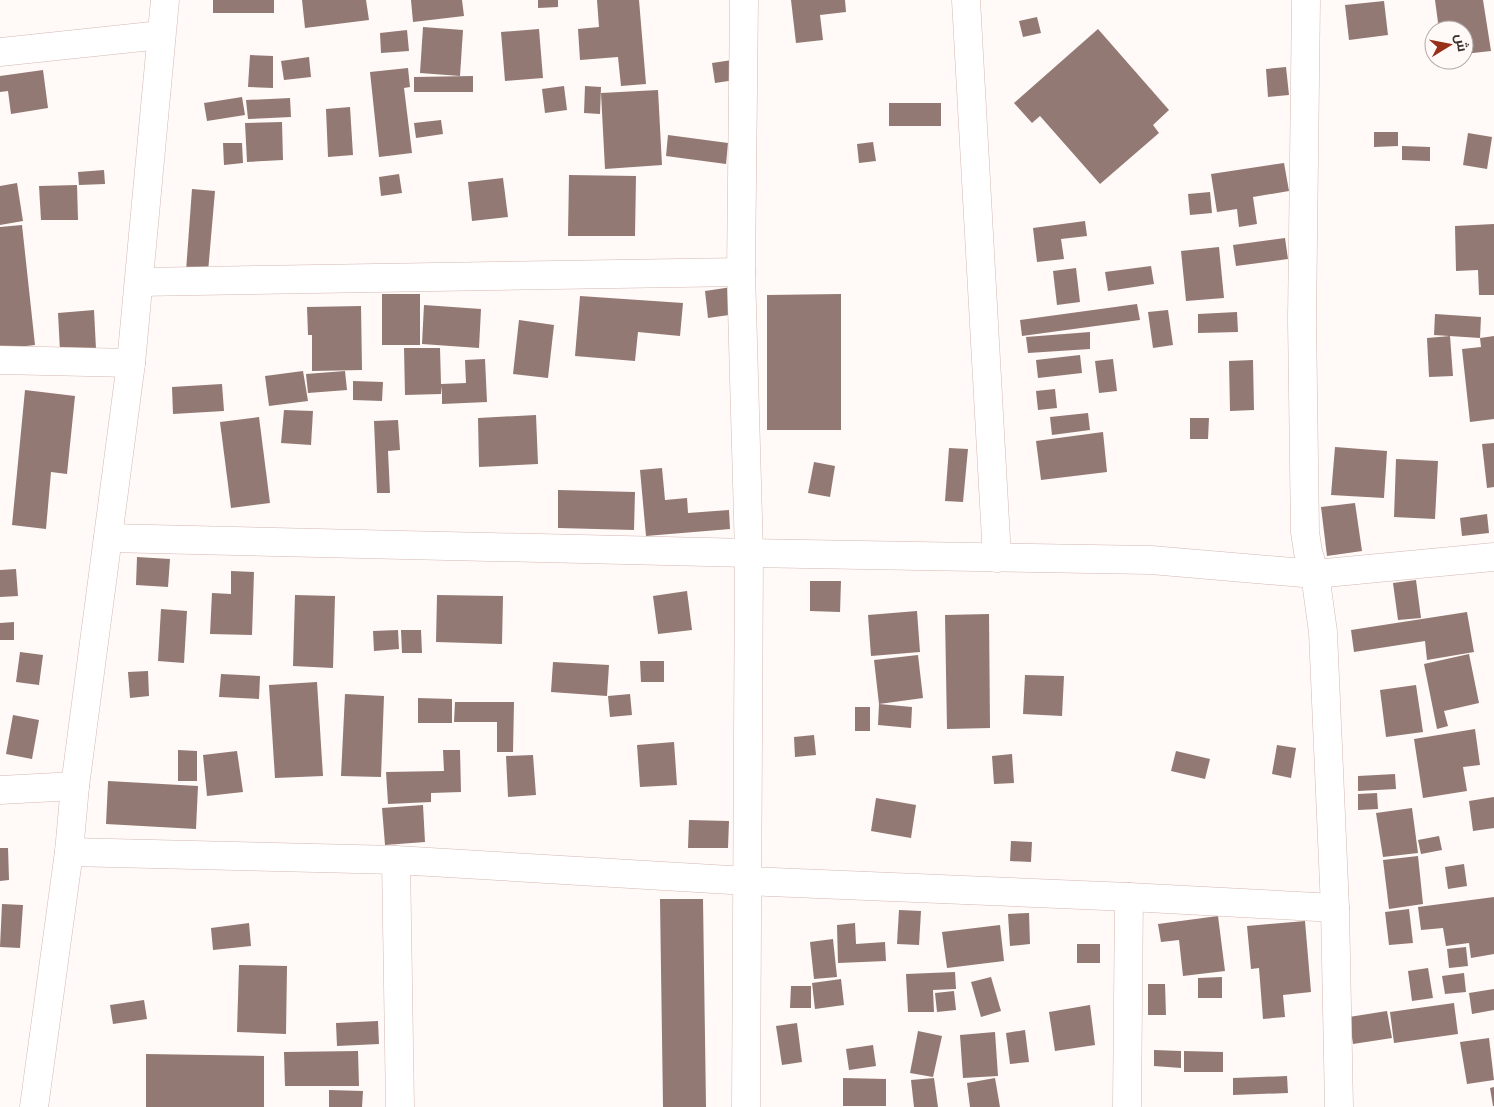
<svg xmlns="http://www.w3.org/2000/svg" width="1494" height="1107" viewBox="0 0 1494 1107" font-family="'Playfair Display',Cairo,serif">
<rect width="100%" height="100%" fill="#fff9f8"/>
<g fill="#937973">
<rect x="213" y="0" width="61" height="13"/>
<polygon points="302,0 366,0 369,20 305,28"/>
<polygon points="411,0 462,0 464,16 413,22"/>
<polygon points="538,0 558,0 558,7 538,8"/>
<polygon points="597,0 639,0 646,84 621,86 618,57 580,60 578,29 599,27"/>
<polygon points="791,0 845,0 846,12 820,15 823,40 796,43"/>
<polygon points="1435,0 1483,0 1491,51 1464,54 1464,30 1439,30"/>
<polygon points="1384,1 1388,35 1349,40 1345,5"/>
<polygon points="1037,17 1041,33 1023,37 1019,21"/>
<polygon points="423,27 463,30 460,76 420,73"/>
<polygon points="539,29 543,78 505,81 501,32"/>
<polygon points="1098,29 1169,110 1153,125 1159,133 1100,184 1040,116 1032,123 1014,103"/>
<polygon points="407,30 409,51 381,53 380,33"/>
<polygon points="250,55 273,56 273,88 248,87"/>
<polygon points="309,57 311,77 284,80 281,61"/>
<polygon points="732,60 735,80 715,83 712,63"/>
<polygon points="1286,67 1289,95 1268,97 1266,69"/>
<polygon points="408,68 410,87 404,88 412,153 379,157 370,72"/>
<polygon points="43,70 48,108 11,114 8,91 0,92 0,76"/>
<polygon points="473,76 473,92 414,92 414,77"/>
<polygon points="564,86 567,110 545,113 542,89"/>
<polygon points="585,86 601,87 600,114 584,113"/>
<polygon points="658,90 662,165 605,169 601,93"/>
<polygon points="242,97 245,115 207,121 204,103"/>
<polygon points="290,98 291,117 248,119 246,100"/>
<rect x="889" y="103" width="52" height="23"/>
<polygon points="350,107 353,155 328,157 326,109"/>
<polygon points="441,120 443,134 416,138 414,123"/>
<polygon points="282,122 283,160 247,162 245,123"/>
<polygon points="1374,132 1398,132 1398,146 1374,147"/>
<polygon points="1468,133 1492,137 1487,169 1463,165"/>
<polygon points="668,135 728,143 726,164 666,156"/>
<polygon points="873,142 876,161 859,163 857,144"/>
<polygon points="223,143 242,143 243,163 224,165"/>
<polygon points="1402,146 1430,147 1430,161 1402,160"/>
<polygon points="1284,163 1289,191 1253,197 1257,224 1239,227 1237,209 1217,212 1211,174"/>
<polygon points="104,170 105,184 79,185 78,172"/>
<polygon points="399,174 402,193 381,196 379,177"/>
<polygon points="569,175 636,176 635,236 568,236"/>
<polygon points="503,178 508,217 472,221 468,182"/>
<polygon points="17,183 23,221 0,225 0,186"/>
<polygon points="77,185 78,220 41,220 39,186"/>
<polygon points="192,189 215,191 208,272 186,271"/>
<polygon points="1210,192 1212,213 1190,215 1188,194"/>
<polygon points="1085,221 1087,236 1061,239 1064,259 1037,262 1033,228"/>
<polygon points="1494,224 1494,295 1479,295 1478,270 1456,271 1455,226"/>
<polygon points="22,225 35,345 0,349 0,227"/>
<polygon points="1285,238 1288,259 1236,266 1233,245"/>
<polygon points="1219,247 1224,298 1186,301 1181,251"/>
<polygon points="1151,266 1154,284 1108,291 1105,272"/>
<polygon points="1076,268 1080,302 1057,305 1053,271"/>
<polygon points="732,287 736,314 708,318 705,291"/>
<rect x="382" y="294" width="38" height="51"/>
<polygon points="841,294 841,430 767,430 767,295"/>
<polygon points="580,296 683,303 680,336 638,332 635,361 575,356"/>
<polygon points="1137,304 1140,320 1022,336 1020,320"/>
<polygon points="424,305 481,309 479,348 422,344"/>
<polygon points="361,306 362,370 312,371 312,335 308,335 307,307"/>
<polygon points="94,310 96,349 60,351 58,313"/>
<polygon points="1168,310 1173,345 1153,348 1148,312"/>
<polygon points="1237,312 1238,332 1198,333 1198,314"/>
<polygon points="1435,314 1481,317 1480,338 1434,335"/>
<polygon points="519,320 554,325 548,378 513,374"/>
<polygon points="1090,332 1090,349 1028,353 1026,337"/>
<polygon points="1450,336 1453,376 1429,377 1427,338"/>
<polygon points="1494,336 1494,419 1470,422 1462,349 1481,347 1480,338"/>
<polygon points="404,348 440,348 441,384 466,383 465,360 485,359 487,402 442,404 442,386 441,394 405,395"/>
<polygon points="1080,355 1082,373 1038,378 1036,360"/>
<polygon points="1113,359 1117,391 1099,393 1095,361"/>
<polygon points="1253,360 1254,410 1230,411 1229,361"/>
<polygon points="303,371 308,401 269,406 265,376"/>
<polygon points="345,371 347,390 308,393 306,374"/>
<polygon points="353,381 383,382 382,401 353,400"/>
<polygon points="222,384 224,411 173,414 172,387"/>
<polygon points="1055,389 1057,408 1038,410 1036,391"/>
<polygon points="25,390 75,396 67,474 51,472 46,529 12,525"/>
<polygon points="284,410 313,411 311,445 281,443"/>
<polygon points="1088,413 1090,430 1052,435 1050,417"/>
<polygon points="536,415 538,464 479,467 478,418"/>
<polygon points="259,417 270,503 231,508 220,422"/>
<polygon points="1190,418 1209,418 1208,439 1190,439"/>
<polygon points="398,420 400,450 388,451 390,493 377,493 374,421"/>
<polygon points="1103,432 1107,472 1041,480 1036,441"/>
<polygon points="1494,443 1494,487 1487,488 1482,444"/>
<polygon points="1335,447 1387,451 1384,498 1331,495"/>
<polygon points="949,448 968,449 963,502 945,501"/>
<polygon points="1396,459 1438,461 1435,519 1394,517"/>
<polygon points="814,462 835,466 830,497 808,493"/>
<polygon points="662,468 665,500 687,498 688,513 729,510 730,529 646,536 640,470"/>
<polygon points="558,490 635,492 634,530 558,528"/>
<polygon points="1355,503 1362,551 1327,556 1321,507"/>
<polygon points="1487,514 1489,533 1462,536 1460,518"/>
<polygon points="137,557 170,559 168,587 136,585"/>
<polygon points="16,569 18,596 0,597 0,570"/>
<polygon points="231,571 254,572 252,635 210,634 212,593 231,594"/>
<polygon points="1416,580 1421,618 1398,620 1393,583"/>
<polygon points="810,581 841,581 840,612 810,611"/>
<polygon points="687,591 692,630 658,634 653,596"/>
<polygon points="295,595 335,596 333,668 293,666"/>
<polygon points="437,595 503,596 502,644 436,642"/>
<polygon points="161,609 187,611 184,663 158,661"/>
<polygon points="917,611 920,652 871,656 868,615"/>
<polygon points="1467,612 1474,652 1427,660 1425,641 1354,652 1351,630"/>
<polygon points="989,614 990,728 947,729 945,615"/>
<polygon points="14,622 14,640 0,640 0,623"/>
<polygon points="398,630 399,649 374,651 373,631"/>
<polygon points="401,630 421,630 422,653 402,653"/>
<polygon points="20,652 43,655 39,685 16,682"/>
<polygon points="1469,654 1479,703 1444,711 1448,726 1437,729 1424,664"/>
<polygon points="918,655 923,698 879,704 912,707 911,728 878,725 879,704 874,660"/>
<polygon points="640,661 664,661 664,682 641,682"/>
<polygon points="553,662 609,665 607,696 551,692"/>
<polygon points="148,671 149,696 130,698 128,672"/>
<polygon points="221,674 260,676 259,699 219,697"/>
<polygon points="1025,675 1064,676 1062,716 1023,714"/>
<polygon points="317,682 323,776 275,778 269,685"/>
<polygon points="1416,685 1423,732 1386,737 1380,690"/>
<polygon points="345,694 384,696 381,777 341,776"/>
<polygon points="630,694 632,715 610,717 608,696"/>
<polygon points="418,698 452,699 452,723 418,723"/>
<polygon points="455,702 514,702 513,752 497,752 497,722 454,722"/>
<rect x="855" y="707" width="15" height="24"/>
<polygon points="13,715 39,720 32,759 6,754"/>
<polygon points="1475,729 1480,765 1463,767 1467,791 1423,798 1414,739"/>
<polygon points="814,735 816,755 795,757 794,737"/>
<polygon points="674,742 677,785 640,787 637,745"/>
<polygon points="1277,745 1296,748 1291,778 1272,774"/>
<polygon points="178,750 197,751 197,781 178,781"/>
<polygon points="443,750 460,750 461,792 431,793 431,802 388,804 386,772 444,771"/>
<polygon points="237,751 243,792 207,796 203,755"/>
<polygon points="1176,751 1210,759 1205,779 1171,771"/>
<polygon points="1012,754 1014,783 994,784 992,756"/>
<polygon points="533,755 536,795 508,797 506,756"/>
<polygon points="1395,774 1396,789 1358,791 1358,776"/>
<polygon points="108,781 198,786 196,829 106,824"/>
<polygon points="1377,793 1378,809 1358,810 1358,794"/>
<polygon points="1494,797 1494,828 1473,831 1469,801"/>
<polygon points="876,798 916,805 911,838 871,831"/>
<polygon points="423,805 425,842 385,845 382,808"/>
<polygon points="1412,808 1418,853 1383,857 1376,813"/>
<polygon points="689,820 729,821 728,848 688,848"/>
<polygon points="1439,836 1442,850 1421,854 1418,840"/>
<polygon points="1011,841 1032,842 1031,862 1010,861"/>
<polygon points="0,848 8,848 9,880 0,881"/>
<polygon points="1418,856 1423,904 1389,909 1383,860"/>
<polygon points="1464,864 1467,886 1448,889 1445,867"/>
<polygon points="1494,897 1494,954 1471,958 1469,943 1446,946 1443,928 1421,930 1418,907"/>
<polygon points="660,899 703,899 706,1107 663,1107"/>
<polygon points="2,904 23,905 20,948 0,947"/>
<polygon points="1409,909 1413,943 1389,945 1385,912"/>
<polygon points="899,910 921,911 919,945 897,944"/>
<polygon points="1029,913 1030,944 1010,946 1008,914"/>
<polygon points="1218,916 1225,971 1183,976 1179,940 1161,942 1158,924"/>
<polygon points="1305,921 1311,992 1283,995 1285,1017 1263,1019 1259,968 1251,969 1247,926"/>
<polygon points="249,923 251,946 213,950 211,928"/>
<polygon points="855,923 856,944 885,942 886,961 838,963 837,925"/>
<polygon points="1000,925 1004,961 947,968 942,932"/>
<polygon points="833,939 837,977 814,979 810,942"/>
<rect x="1077" y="944" width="23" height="19"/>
<polygon points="1466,947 1468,966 1449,968 1447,949"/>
<polygon points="239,965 287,966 286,1034 237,1032"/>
<polygon points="1428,968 1433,998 1412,1001 1408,971"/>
<polygon points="955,972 956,989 933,990 934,1012 908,1012 906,974"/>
<polygon points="1464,973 1466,992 1445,994 1442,976"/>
<polygon points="991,977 1001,1011 981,1017 971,982"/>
<polygon points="1222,977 1222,998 1198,998 1198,978"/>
<polygon points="841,979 844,1005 815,1009 812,983"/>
<polygon points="1148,984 1165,984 1166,1015 1148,1015"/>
<polygon points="791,986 811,986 811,1008 790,1008"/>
<polygon points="1494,989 1494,1010 1472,1014 1469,993"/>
<polygon points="954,991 956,1010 937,1012 935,993"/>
<polygon points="144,1000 147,1019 113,1024 110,1005"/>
<polygon points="1454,1003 1458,1034 1394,1043 1390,1012"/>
<polygon points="1090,1005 1095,1045 1055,1051 1049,1012"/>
<polygon points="1387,1011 1392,1038 1353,1044 1349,1017"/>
<polygon points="378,1021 379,1044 337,1046 336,1023"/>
<polygon points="797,1023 802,1062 782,1065 776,1026"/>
<polygon points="1025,1030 1029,1062 1010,1064 1006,1033"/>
<polygon points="918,1031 942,1036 933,1077 910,1073"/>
<polygon points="995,1032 998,1076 963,1078 960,1035"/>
<polygon points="1489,1038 1494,1080 1467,1084 1460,1042"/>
<polygon points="873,1045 876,1066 849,1070 846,1049"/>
<polygon points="1154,1050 1181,1051 1181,1068 1154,1066"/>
<polygon points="358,1051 359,1086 285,1086 284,1052"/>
<polygon points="1184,1051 1223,1052 1223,1072 1184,1072"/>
<polygon points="146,1054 264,1056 264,1107 146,1107"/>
<polygon points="1287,1076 1288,1093 1233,1095 1233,1078"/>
<polygon points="843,1078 886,1079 886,1106 843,1106"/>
<polygon points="934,1078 938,1107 914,1107 911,1080"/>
<polygon points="995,1078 1000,1107 970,1107 967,1083"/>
<polygon points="1494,1087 1494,1106 1493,1106 1490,1088"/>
<polygon points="329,1090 363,1091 362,1107 329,1107"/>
</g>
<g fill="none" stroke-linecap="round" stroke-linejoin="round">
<defs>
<g id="street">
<polyline points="744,0 741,272 749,553 746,1107"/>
<polyline points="966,0 997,558"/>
<polyline points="1306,0 1302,320 1305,532 1308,552 1315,574 1323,632 1335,908 1339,1107"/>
<polyline points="0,52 161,35"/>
<polyline points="139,282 741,272"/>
<polyline points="0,360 131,363"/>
<polyline points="108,538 749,553 1151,560 1315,574 1494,557"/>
<polyline points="0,790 75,786"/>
<polyline points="69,852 396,860 747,881 1129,897 1335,908"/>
<polyline points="396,860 400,1107"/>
<polyline points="34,1107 69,852 75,786 131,363 165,0"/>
<polyline points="1127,1107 1129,897"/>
</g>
</defs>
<use href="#street" stroke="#d4b8b1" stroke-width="29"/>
<use href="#street" stroke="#fff" stroke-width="28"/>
</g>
<g transform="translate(1449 45) rotate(80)"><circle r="24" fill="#fff9f8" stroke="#b1a9a8"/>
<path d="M0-4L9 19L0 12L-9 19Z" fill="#982f19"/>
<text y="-8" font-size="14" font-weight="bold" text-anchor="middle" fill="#3d322f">ش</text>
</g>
</svg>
